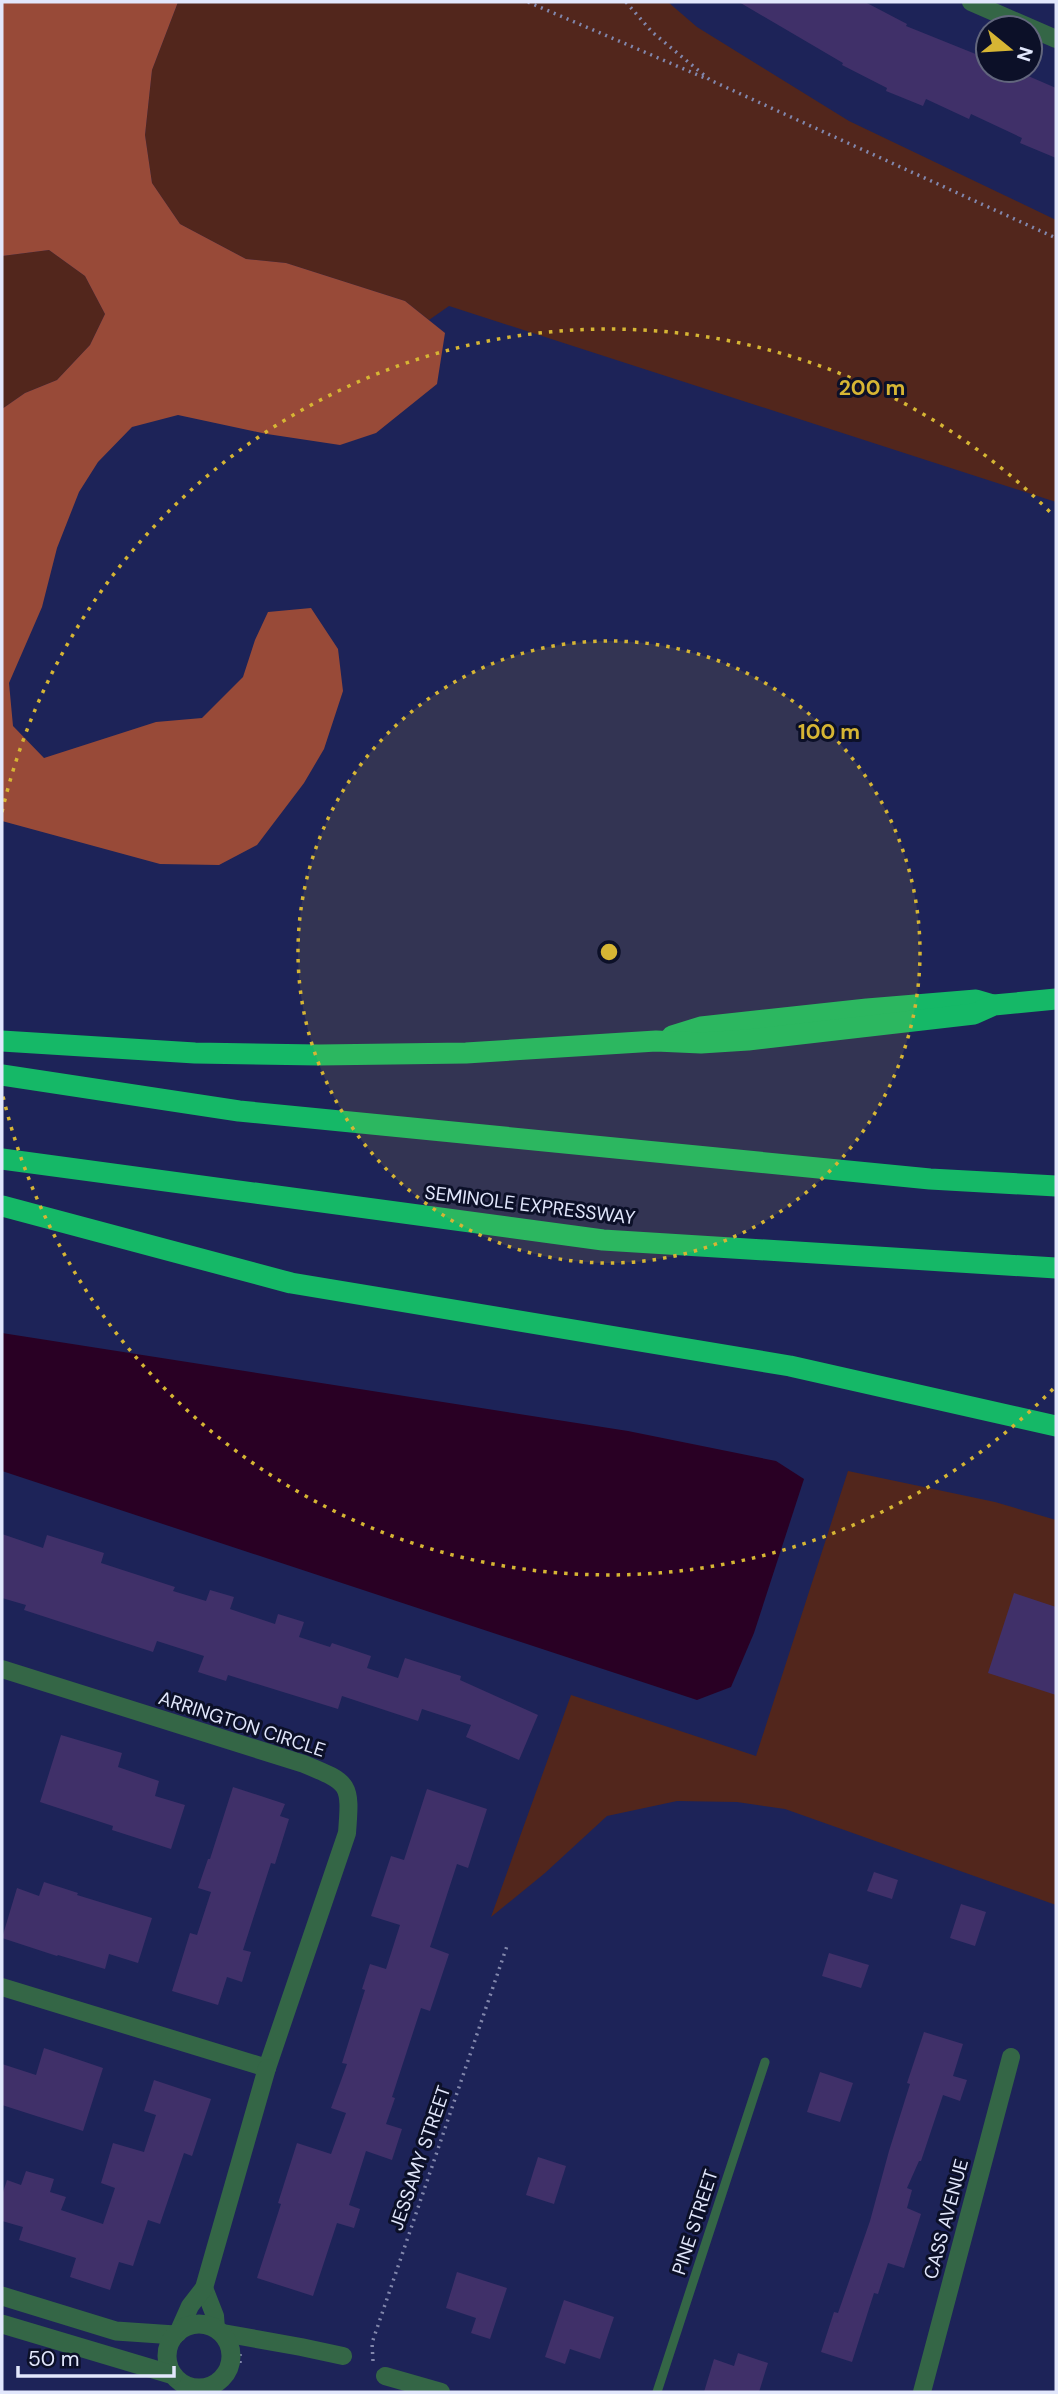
<svg xmlns="http://www.w3.org/2000/svg" width="1058" height="2394" viewBox="0 0 1058 2394" font-family="'DM Sans',sans-serif">
<rect width="100%" height="100%" fill="#1d2358"/>
<g fill="#52261c">
<polygon points="178,2 668,2 697,27 849,121 1056,220 1056,502 449,306 429,320 405,301 286,263 246,259 180,224 152,183 145,135 152,70"/>
<polygon points="49,250 85,276 105,314 90,345 57,380 25,393 2,409 2,256"/>
<polygon points="848,1471 995,1502 1056,1520 1056,1905 785,1809 737,1802 677,1801 607,1816 545,1873 491,1917 571,1695 756,1756"/>
</g>
<polygon fill="#984a38" points="2,2 178,2 152,70 145,135 152,183 180,224 246,259 286,263 405,301 445,333 437,384 376,433 340,445 267,434 178,415 132,427 98,462 79,492 57,548 42,607 9,683 13,726 44,758 156,722 202,718 243,677 255,640 268,612 311,608 338,649 343,691 324,749 304,783 257,845 219,865 160,864 2,821 2,409 25,393 57,380 90,345 105,314 85,276 49,250 2,256"/>
<polygon fill="#290024" points="2,1333 628,1431 776,1461 804,1479 754,1633 731,1687 697,1700 2,1471"/>
<g fill="#403069">
<polygon points="739,2 865,2 907,24 906,26 988,59 988,70 1014,70 1056,88 1056,158 1020,143 1022,138 971,114 969,119 926,99 923,106 886,91 887,88 842,65 843,63"/>
<polygon points="2,1534 43,1548 47,1535 104,1553 101,1563 175,1587 173,1591 206,1601 210,1590 234,1597 230,1609 275,1624 278,1614 304,1622 299,1637 330,1647 332,1643 371,1656 367,1668 398,1678 405,1658 461,1676 460,1680 538,1715 519,1760 466,1737 471,1725 422,1709 418,1721 342,1696 338,1709 228,1675 226,1681 198,1672 204,1656 157,1641 153,1652 24,1610 26,1605 2,1598"/>
<polygon points="1014,1593 1056,1607 1056,1695 988,1673"/>
<polygon points="61,1735 122,1753 118,1767 159,1781 155,1796 185,1805 171,1849 112,1830 113,1826 40,1802"/>
<polygon points="233,1787 285,1804 280,1816 289,1819 275,1864 271,1863 243,1950 251,1952 242,1982 227,1977 218,2005 172,1991 190,1933 197,1935 211,1892 198,1888 208,1859 210,1859"/>
<polygon points="427,1789 487,1809 468,1868 457,1864 430,1947 449,1954 430,2011 421,2008 392,2097 395,2098 386,2124 402,2129 392,2160 366,2151 349,2205 360,2209 354,2228 337,2223 313,2296 257,2278 281,2204 278,2203 297,2143 331,2154 346,2113 331,2108 347,2064 342,2063 365,1990 362,1989 370,1964 386,1969 400,1925 371,1916 391,1856 404,1860"/>
<polygon points="874,1872 898,1880 892,1899 867,1891"/>
<polygon points="44,1882 78,1893 77,1895 152,1918 138,1963 109,1954 105,1969 58,1955 57,1956 2,1938 17,1888 39,1896"/>
<polygon points="961,1904 986,1912 975,1946 950,1938"/>
<polygon points="829,1953 869,1965 861,1988 822,1976"/>
<polygon points="924,2032 963,2044 953,2076 967,2080 960,2101 943,2095 921,2161 919,2161 907,2188 912,2190 907,2208 921,2214 904,2268 888,2263 878,2294 874,2293 852,2362 821,2352 834,2312 838,2313 870,2221 889,2151 910,2084 907,2083"/>
<polygon points="44,2048 103,2068 83,2131 2,2105 2,2064 36,2075"/>
<polygon points="820,2072 853,2083 840,2122 807,2112"/>
<polygon points="154,2080 211,2099 192,2156 184,2153 160,2224 148,2220 133,2266 119,2262 110,2290 70,2277 76,2258 19,2240 23,2227 2,2221 2,2195 7,2180 21,2185 26,2171 54,2179 50,2192 66,2197 61,2210 103,2224 115,2188 101,2183 113,2143 144,2152 156,2115 144,2111"/>
<polygon points="538,2157 566,2166 554,2204 526,2195"/>
<polygon points="457,2272 507,2288 490,2339 471,2333 476,2318 446,2308"/>
<polygon points="564,2300 614,2317 600,2359 570,2349 565,2364 545,2357"/>
<polygon points="738,2353 768,2363 759,2392 704,2392 714,2359 734,2366"/>
</g>
<g fill="none" stroke-linecap="round" stroke-linejoin="round">
<g stroke="#8287ac" stroke-width="3.5" stroke-dasharray="2 5" stroke-linecap="butt">
<polyline points="528,2 705,78"/>
<polyline points="626,2 652,32 710,80 1056,238"/>
<polyline points="240,2354 240,2366"/>
<polyline points="373,2361 372,2343 507,1946"/>
</g>
<polyline stroke="#346646" stroke-width="9" points="657,2392 765,2062"/>
<g stroke="#346646" stroke-width="18">
<polyline points="971,2 1056,39"/>
<path d="M2,1669L304,1764C350,1783 351,1783 347,1833L267,2068L2,1987"/>
<polyline points="204,2288 215,2316 216,2329"/>
<polyline points="178,2333 190,2306 204,2288 267,2068"/>
<polyline points="223,2333 301,2347 343,2356"/>
<polyline points="385,2376 441,2392"/>
<polyline points="922,2392 1011,2057"/>
</g>
<g stroke="#346646" stroke-width="19">
<polyline points="2,2296 116,2331 175,2335"/>
<circle cx="199" cy="2356" r="32"/>
<polyline points="2,2324 173,2375"/>
</g>
<g stroke="#15b867" stroke-width="21">
<polyline points="672,1036 701,1027 867,1009 976,1000 993,1005"/>
<polyline points="2,1041 195,1053 319,1055 466,1053 656,1041 701,1043 748,1040 974,1014 994,1005 1056,999"/>
<polyline points="2,1075 239,1111 930,1179 1056,1186"/>
<polyline points="2,1159 603,1240 1056,1268"/>
<polyline points="2,1206 291,1283 790,1366 1056,1426"/>
</g>
</g>
<circle cx="609" cy="952" r="311" fill="#d6b534" fill-opacity=".12"/>
<g fill="none" stroke="#d6b534" stroke-width="3.5" stroke-dasharray="3.5 7">
<circle cx="609" cy="952" r="311"/>
<path d="M1053 1389A623 623 0 0 1 2 1092M2 812A623 623 0 0 1 1053 515"/>
</g>
<g text-anchor="middle" dominant-baseline="central" stroke-width="6" stroke-linejoin="round" paint-order="stroke">
<g font-size="19" fill="#e2e7fc" stroke="#0c1028">
<text transform="translate(530 1205) rotate(7)">SEMINOLE EXPRESSWAY</text>
<text transform="translate(242 1724) rotate(18)">ARRINGTON CIRCLE</text>
<text transform="translate(420 2158) rotate(-71)">JESSAMY STREET</text>
<text transform="translate(946 2219) rotate(-75)">CASS AVENUE</text>
<text transform="translate(695 2222) rotate(-72)">PINE STREET</text>
</g>
</g>
<circle cx="609" cy="952" r="10" fill="#d6b534" stroke="#0c1028" stroke-width="3.5"/>
<g font-size="21" text-anchor="middle" font-weight="bold" fill="#d6b534" stroke="#0c1028" stroke-width="6" stroke-linejoin="round" paint-order="stroke">
<text x="872" y="395">200 m</text>
<text x="829" y="739">100 m</text>
</g>
<rect width="1058" height="2394" fill="none" stroke="#e2e7fc" stroke-width="7"/>
<g transform="translate(1009 49) rotate(108)"><circle r="33" fill="#0c1028" stroke="#62667d" stroke-width="2"/>
<path d="M0-5L12 26L0 18L-12 26Z" fill="#d6b534"/>
<text y="-10" font-size="19" font-weight="bold" text-anchor="middle" fill="#e2e7fc">N</text>
</g>
<path d="M18 2366v10h156v-10" fill="none" stroke="#e2e7fc" stroke-width="3.5"/>
<text x="28" y="2366" font-size="21" fill="#e2e7fc" stroke="#0c1028" stroke-width="5" paint-order="stroke">50 m</text>
</svg>
